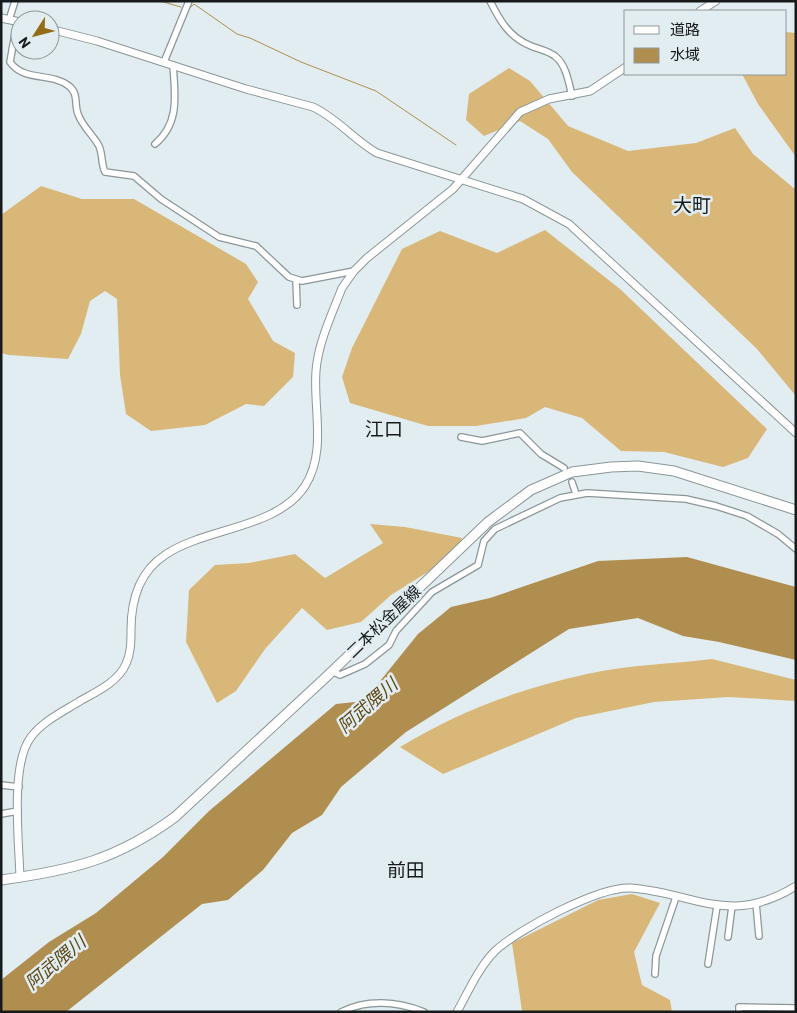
<svg xmlns="http://www.w3.org/2000/svg" width="797" height="1013" viewBox="0 0 797 1013" font-family="Barlow,'Noto Sans JP',sans-serif">
<rect width="100%" height="100%" fill="#e1edf0"/>
<g fill="#d9b779">
<polygon points="786,32 796,33 796,157 758,104 742,74 786,74"/>
<polygon points="509,68 530,81 568,126 628,151 696,143 735,128 753,154 796,190 796,396 757,349 572,172 548,139 520,121 484,136 466,120 469,94"/>
<polygon points="41,186 82,199 134,199 246,264 258,282 248,299 273,341 295,353 293,377 264,406 246,404 205,425 151,431 126,414 120,375 117,299 105,291 90,301 81,334 68,359 9,355 1,353 1,215"/>
<polygon points="545,230 620,289 767,429 748,458 723,467 664,452 621,451 582,418 545,407 526,418 476,426 428,426 350,403 342,377 352,348 402,249 440,231 497,253"/>
<polygon points="370,524 405,527 462,538 455,555 391,595 361,622 327,630 302,608 265,649 236,691 217,703 186,642 189,590 215,565 249,563 295,554 325,578 383,543"/>
<path d="M712,659L796,680V701L728,697L654,702L576,718L443,774L400,747C459,711 519,689 587,674C627,665 672,664 712,659Z"/>
<polygon points="632,894 660,903 634,952 642,985 670,1000 672,1012 522,1011 512,943 598,900"/>
</g>
<polygon fill="#af8e50" points="687,557 796,587 796,660 719,642 683,636 638,618 569,629 406,732 341,787 322,815 292,833 263,870 228,900 202,904 66,1012 1,1012 1,980 49,942 96,913 163,857 209,811 336,704 364,701 418,634 451,607 490,598 598,561"/>
<g fill="none" stroke-linecap="round" stroke-linejoin="round">
<g stroke="#af8e50" stroke-width="1">
<polyline points="6,1 8,1"/>
<polyline points="160,1 181,7"/>
<polyline points="189,9 194,4 237,34 250,38 301,62 376,91 456,145"/>
</g>
<defs>
<g id="minor">
<path d="M490,1C500,21 509,37 531,46C538,49 550,51 556,57C566,65 569,83 572,96"/>
<polyline points="9,20 15,1"/>
<path d="M17,22L10,62C24,82 51,72 69,86C79,94 74,104 78,114C82,126 93,135 99,146C103,155 101,164 105,172L134,176L161,199L219,237L256,246L289,277L302,281L354,271"/>
<polyline points="164,62 189,1"/>
<path d="M155,144C180,123 175,95 173,65"/>
<polyline points="296,280 297,305"/>
<polyline points="461,437 482,441 520,433 541,454 564,468"/>
<polyline points="572,482 576,494"/>
<polyline points="332,671 340,675 365,664 389,645 396,631 432,592 478,565 484,541 495,529 560,498 587,493 686,499 716,506 747,516 778,534 796,549"/>
<polyline points="1,785 19,787"/>
<polyline points="1,814 18,811"/>
<polyline points="756,903 759,936"/>
<polyline points="728,937 732,906"/>
<polyline points="708,964 717,906"/>
<polyline points="655,974 656,956 676,897"/>
<path d="M341,1012C367,999 397,1001 424,1012"/>
<polyline points="739,1012 739,1007 796,1008"/>
</g>
<g id="tertiary">
<polyline points="700,11 716,1"/>
<polyline points="1,18 20,22"/>
<path d="M50,29L97,41L246,89L313,107C337,118 354,140 377,153L523,199L569,224L796,433"/>
<path d="M20,878C19,842 10,764 31,737C43,721 64,711 80,701C96,692 118,682 126,664C131,653 131,642 131,630C131,601 139,572 165,555C206,527 277,529 305,486C327,451 313,409 316,371C318,343 332,314 342,288L354,271L367,258L453,189L520,112L549,99L590,91L626,67"/>
<path d="M457,1012C468,992 479,967 495,951C519,929 599,886 631,888C696,893 729,927 796,886"/>
</g>
<path id="primary" d="M1,880C73,870 116,860 175,817L324,679L488,522L531,490L572,472L611,467L638,466L674,471L796,510"/>
</defs>
<use href="#minor" stroke="#8b9699" stroke-width="8"/>
<use href="#tertiary" stroke="#8b9699" stroke-width="9"/>
<use href="#primary" stroke="#8b9699" stroke-width="11"/>
<use href="#minor" stroke="#fff" stroke-width="5.5"/>
<use href="#tertiary" stroke="#fff" stroke-width="7"/>
<use href="#primary" stroke="#fff" stroke-width="9"/>
</g>
<g text-anchor="middle" dominant-baseline="central" stroke-width="5" stroke-linejoin="round" paint-order="stroke">
<g font-size="16" fill="#161a1b" stroke="#e1edf0">
<text transform="translate(383 621) rotate(-44)">二本松金屋線</text>
</g>
<g font-size="18" font-style="italic" fill="#5e4616" stroke="#e1edf0">
<text transform="translate(367 705) rotate(-41)">阿武隈川</text>
<text transform="translate(55 962) rotate(-40)">阿武隈川</text>
</g>
<g font-size="19" fill="#161a1b" stroke="#e1edf0">
<text x="692" y="204">大町</text>
<text x="384" y="428">江口</text>
<text x="406" y="869">前田</text>
</g>
</g>
<rect width="797" height="1013" fill="none" stroke="#161a1b" stroke-width="5"/>
<rect x="624" y="10" width="162" height="65" fill="#e1edf0" stroke="#90999b"/>
<rect x="634" y="26" width="25" height="8" fill="#ffffff" stroke="#90999b"/>
<text x="670" y="35" font-size="15" fill="#161a1b">道路</text>
<rect x="634" y="48" width="25" height="15" fill="#af8e50" stroke="#90999b"/>
<text x="670" y="60" font-size="15" fill="#161a1b">水域</text>
<g transform="translate(35 35) rotate(234)"><circle r="24" fill="#e1edf0" stroke="#90999b"/>
<path d="M0-4L9 19L0 12L-9 19Z" fill="#936c15"/>
<text y="-8" font-size="14" font-weight="bold" text-anchor="middle" fill="#161a1b">N</text>
</g>
</svg>
